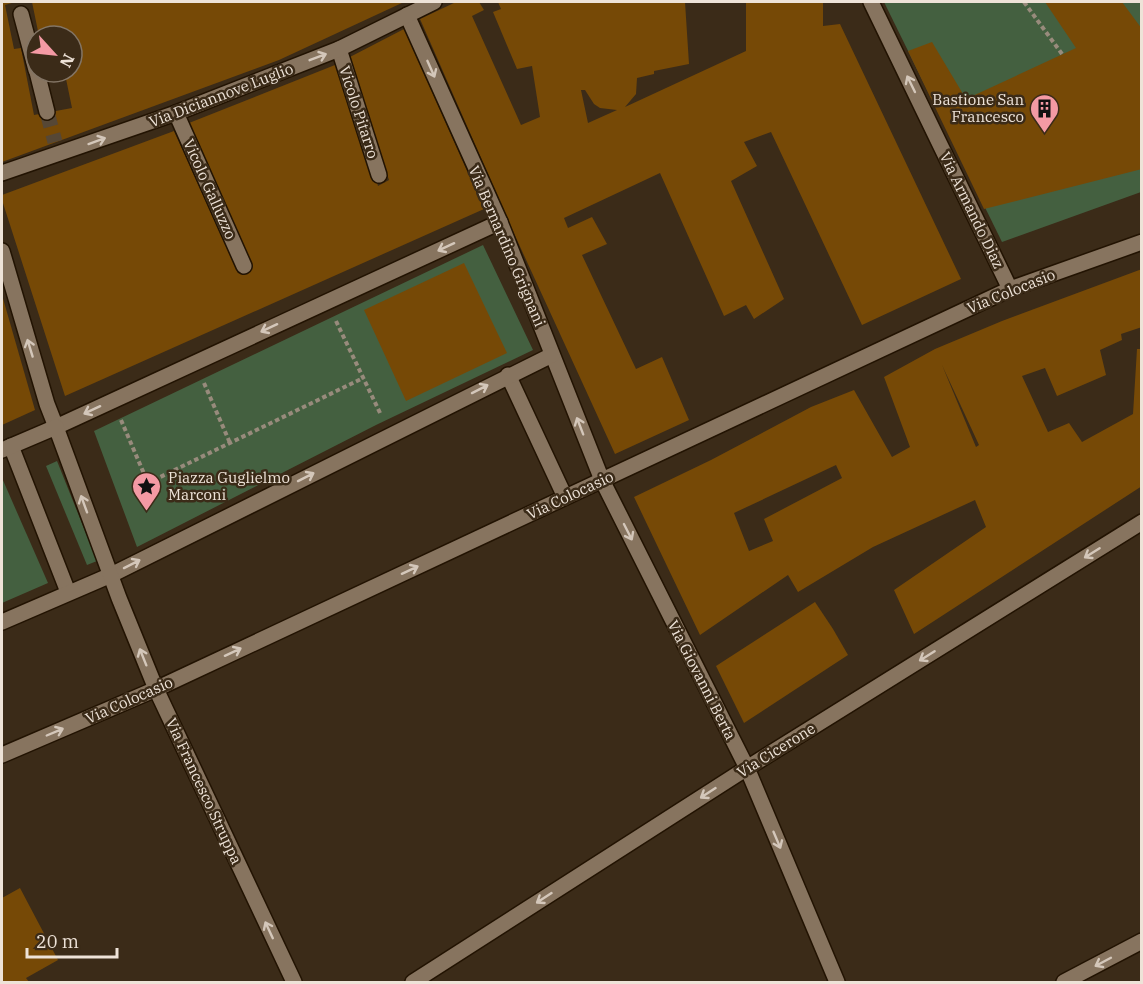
<svg xmlns="http://www.w3.org/2000/svg" width="1143" height="984" viewBox="0 0 1143 984" font-family="'IBM Plex Serif',serif">
<rect width="100%" height="100%" fill="#3b2b18"/>
<g fill="#446040">
<polygon points="884,2 1141,2 1141,192 1002,242"/>
<polygon points="483,245 533,350 376,425 137,547 94,431"/>
<polygon points="57,461 97,561 87,565 46,466"/>
<polygon points="2,478 48,583 2,603"/>
</g>
<g fill="#764906" fill-rule="evenodd">
<polygon points="2,2 15,2 5,5 14,49 21,48 34,115 72,108 65,74 47,78 46,72 72,72 72,36 39,36 32,2 404,2 279,60 2,162"/>
<path d="M456,2H479L484,10L472,16L521,125L540,117L532,66L517,69L493,12L501,9L498,2H685L689,64L654,71V74L637,78L636,94L625,107L746,51V2H823V26L840,24L961,279L862,325L771,132L744,142L757,166L731,181L784,299L754,319L746,305L724,316L660,173L564,218L568,228L592,217L607,244L582,255L636,369L662,357L689,420L615,454L517,240L420,19ZM581,90H585L594,104L600,108L617,110L588,123Z"/>
<polygon points="1045,2 1122,2 1142,29 1142,169 984,209 908,51 932,42 966,99 1076,48"/>
<polygon points="404,29 484,209 65,396 2,200 2,195 174,131 238,273 252,266 189,123 340,63 378,186 389,180 348,58"/>
<polygon points="464,263 507,353 406,401 364,310"/>
<path d="M1142,269V327L1121,334L1122,340L1100,350L1106,375L1057,396L1045,368L1022,376L1048,432L1069,423L1082,442L1133,414L1137,349H1142V486L914,634L894,590L986,527L975,500L873,547L798,592L788,575L700,635L634,497L711,460L811,407L854,390L892,457L910,447L884,377L935,349L1002,321ZM942,365L979,445L976,447ZM836,465L842,478L764,519L773,541L749,551L734,513Z"/>
<polygon points="2,295 35,410 2,425"/>
<polygon points="815,602 833,629 848,655 744,723 716,666"/>
<polygon points="20,888 58,960 26,978 29,982 2,982 2,898"/>
</g>
<g fill="none" stroke-linecap="round" stroke-linejoin="round">
<polyline stroke="#564735" stroke-width="15" stroke-dasharray="15 8" stroke-linecap="butt" points="47,112 55,142"/>
<defs>
<g id="minor">
<polyline points="871,2 1010,289"/>
<polyline points="21,14 36,70"/>
<polyline points="407,15 500,222 602,480 747,768 837,982"/>
<polyline points="339,49 379,175"/>
<polyline points="37,72 47,112"/>
<polyline points="176,113 244,266"/>
<polyline points="2,173 176,113 339,49 434,2"/>
<polyline points="2,251 47,404 56,427 500,222"/>
<polyline points="508,375 565,497"/>
<polyline points="11,446 68,592"/>
<polyline points="2,622 111,575 552,355"/>
<polyline points="413,982 747,768 1142,522"/>
</g>
<g id="tertiary">
<polyline points="2,450 56,427 119,598 156,689 294,982"/>
<polyline points="2,755 156,689 1010,289 1142,242"/>
<polyline points="1064,982 1142,941"/>
</g>
</defs>
<use href="#minor" stroke="#221302" stroke-width="18"/>
<use href="#tertiary" stroke="#221302" stroke-width="18"/>
<g stroke="#988b7c" stroke-width="4" stroke-dasharray="4.5 3" stroke-linecap="butt">
<polyline points="1024,2 1062,54"/>
<polyline points="336,321 381,415"/>
<polyline points="204,383 230,443"/>
<polyline points="121,420 148,483 363,378"/>
</g>
<use href="#minor" stroke="#87745f" stroke-width="15"/>
<use href="#tertiary" stroke="#87745f" stroke-width="15"/>
</g>
<defs><path id="oneway-shaft" d="M-6 0H5M1.5-3L5.5 0L1.5 3" fill="none" stroke-width="1.6" stroke-linecap="round" stroke-linejoin="round" transform="scale(1.5)"/></defs>
<g stroke="#d4c7ba">
<use href="#oneway-shaft" transform="translate(318 57) rotate(-21)"/>
<use href="#oneway-shaft" transform="translate(431 69) rotate(66)"/>
<use href="#oneway-shaft" transform="translate(911 84) rotate(-116)"/>
<use href="#oneway-shaft" transform="translate(97 141) rotate(-20)"/>
<use href="#oneway-shaft" transform="translate(446 247) rotate(155)"/>
<use href="#oneway-shaft" transform="translate(269 328) rotate(155)"/>
<use href="#oneway-shaft" transform="translate(30 348) rotate(-107)"/>
<use href="#oneway-shaft" transform="translate(480 389) rotate(-27)"/>
<use href="#oneway-shaft" transform="translate(92 410) rotate(155)"/>
<use href="#oneway-shaft" transform="translate(580 426) rotate(-111)"/>
<use href="#oneway-shaft" transform="translate(306 477) rotate(-27)"/>
<use href="#oneway-shaft" transform="translate(84 504) rotate(-110)"/>
<use href="#oneway-shaft" transform="translate(628 532) rotate(63)"/>
<use href="#oneway-shaft" transform="translate(1092 553) rotate(148)"/>
<use href="#oneway-shaft" transform="translate(132 564) rotate(-27)"/>
<use href="#oneway-shaft" transform="translate(410 570) rotate(-25)"/>
<use href="#oneway-shaft" transform="translate(233 652) rotate(-25)"/>
<use href="#oneway-shaft" transform="translate(927 656) rotate(148)"/>
<use href="#oneway-shaft" transform="translate(143 657) rotate(-112)"/>
<use href="#oneway-shaft" transform="translate(55 732) rotate(-23)"/>
<use href="#oneway-shaft" transform="translate(708 793) rotate(147)"/>
<use href="#oneway-shaft" transform="translate(777 840) rotate(67)"/>
<use href="#oneway-shaft" transform="translate(544 898) rotate(147)"/>
<use href="#oneway-shaft" transform="translate(269 930) rotate(-115)"/>
<use href="#oneway-shaft" transform="translate(1103 962) rotate(152)"/>
</g>
<defs>
<symbol id="building-pin" viewBox="-11 -11 22 30"><path d="M0 17L-7.5 6A9.5 9.5 0 1 1 7.5 6Z" fill="#f49aa4" stroke="#3b2b18"/><path d="M-4-6H4V6H1V3H-1V6H-4ZM-2.5-4.3h1.7v1.8h-1.7ZM.8-4.3h1.7v1.8H.8ZM-2.5-1h1.7V.8h-1.7ZM.8-1h1.7V.8H.8Z" fill="#111"/></symbol>
<symbol id="sight-pin" viewBox="-11 -11 22 30"><path d="M0 17L-7.5 6A9.5 9.5 0 1 1 7.5 6Z" fill="#f49aa4" stroke="#3b2b18"/><path d="M0-6L1.8-2.2L6-1.7L2.9 1.2L3.7 5.4L0 3.3L-3.7 5.4L-2.9 1.2L-6-1.7L-1.8-2.2Z" fill="#111"/></symbol>
</defs>
<g fill-rule="evenodd">
<use href="#building-pin" x="1028" y="92" width="33" height="45"/>
<use href="#sight-pin" x="130" y="470" width="33" height="45"/>
</g>
<g text-anchor="middle" dominant-baseline="central" stroke-width="5" stroke-linejoin="round" paint-order="stroke">
<g font-size="15" fill="#eee3d8" stroke="#3b2b18">
<text transform="translate(221 95) rotate(-21)">Via Diciannove Luglio</text>
<text transform="translate(359 112) rotate(72)">Vicolo Pitarro</text>
<text transform="translate(210 189) rotate(66)">Vicolo Galluzzo</text>
<text transform="translate(972 210) rotate(64)">Via Armando Diaz</text>
<text transform="translate(507 246) rotate(67)">Via Bernardino Grignani</text>
<text transform="translate(1011 291) rotate(-22)">Via Colocasio</text>
<text transform="translate(570 495) rotate(-25)">Via Colocasio</text>
<text transform="translate(702 680) rotate(63)">Via Giovanni Berta</text>
<text transform="translate(129 700) rotate(-24)">Via Colocasio</text>
<text transform="translate(776 750) rotate(-32)">Via Cicerone</text>
<text transform="translate(204 791) rotate(65)">Via Francesco Struppa</text>
</g>
<g font-size="15" fill="#eee3d8" stroke="#3b2b18" text-anchor="end">
<text x="1024" y="99">Bastione San<tspan x="1024" dy="17">Francesco</tspan></text>
<text x="168" y="477" text-anchor="start">Piazza Guglielmo<tspan x="168" dy="17">Marconi</tspan></text>
</g>
</g>
<rect width="1143" height="984" fill="none" stroke="#eee3d8" stroke-width="6"/>
<g transform="translate(54 54) rotate(117)"><circle r="28" fill="#3b2b18" stroke="#837565" stroke-width="1.5"/>
<path d="M0-4.5L10 22L0 15L-10 22Z" fill="#f49aa4"/>
<text y="-9" font-size="16" font-weight="bold" text-anchor="middle" fill="#eee3d8">N</text>
</g>
<path d="M27 948v9h90v-9" fill="none" stroke="#eee3d8" stroke-width="3"/>
<text x="36" y="948" font-size="18" fill="#eee3d8" stroke="#3b2b18" stroke-width="4.5" paint-order="stroke">20 m</text>
</svg>
